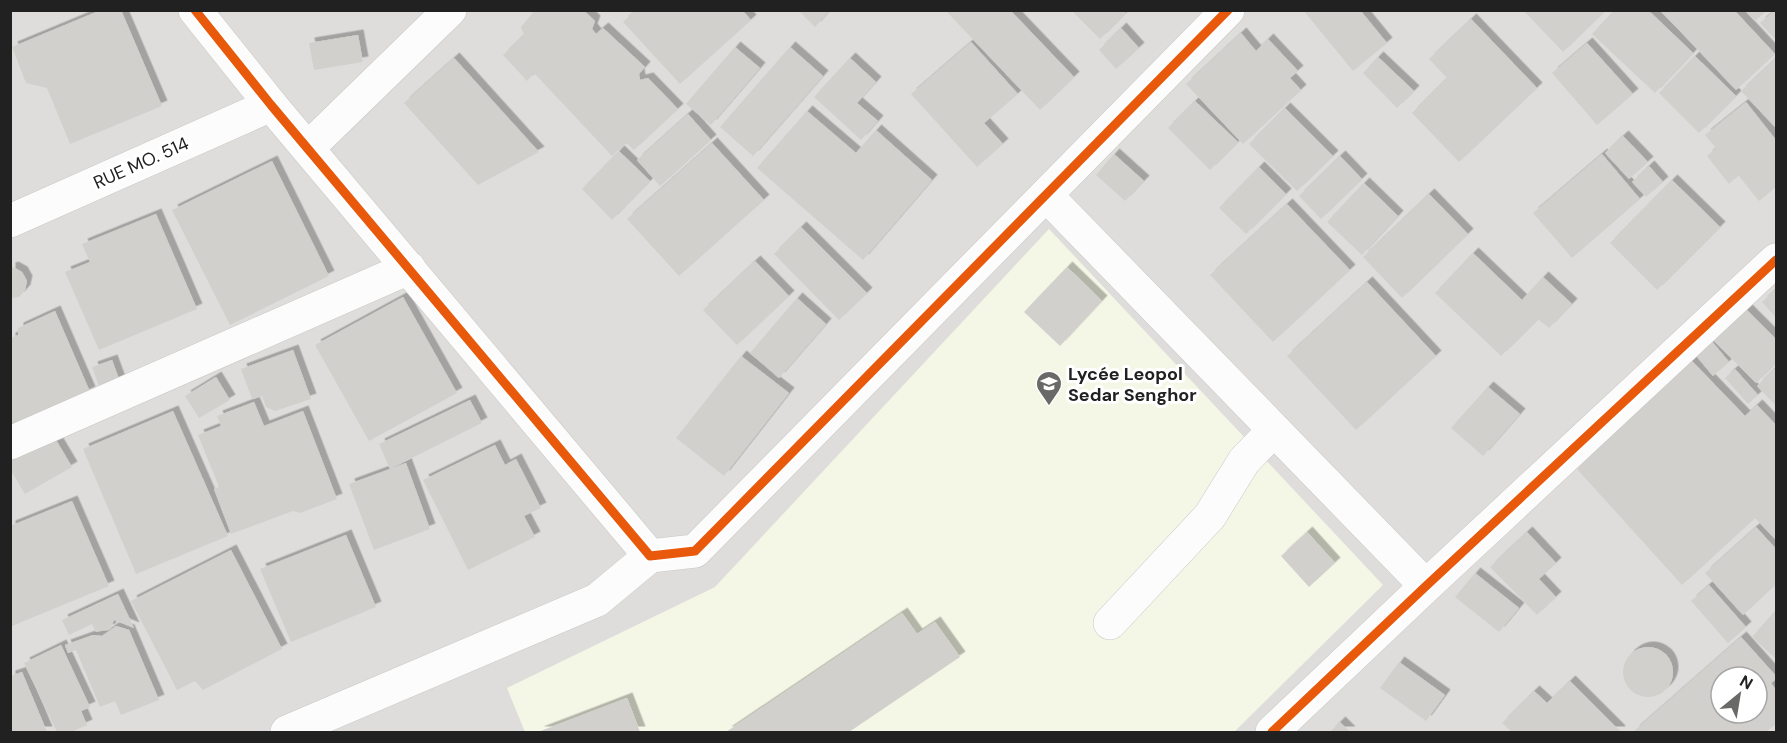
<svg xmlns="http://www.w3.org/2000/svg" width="1787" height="743" viewBox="0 0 1787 743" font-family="'DM Sans',sans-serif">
<defs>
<filter id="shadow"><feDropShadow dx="5.5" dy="-5.5" stdDeviation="0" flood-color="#0004"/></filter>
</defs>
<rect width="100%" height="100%" fill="#efeee9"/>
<path fill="#dedddb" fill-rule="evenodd" d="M10,11H1776V732H11ZM1721,677H1757V713H1721Z"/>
<polygon fill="#f4f7e6" points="1049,229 1383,585 1234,732 525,732 507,688 715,587"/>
<g fill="#d2d0cc" fill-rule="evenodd" filter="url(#shadow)">
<polygon points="101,10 121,10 162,106 70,144 47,88 26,83 12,47"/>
<polygon points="535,10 583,10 595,21 592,29 596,34 603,28 645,67 639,74 640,80 648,78 678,109 634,150 626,143 612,156 534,73 527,81 503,55 524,35 521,27"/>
<polygon points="636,10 742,10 751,20 680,84 623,22"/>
<polygon points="798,10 830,10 815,27"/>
<polygon points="945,10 1010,10 1074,77 1040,110"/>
<polygon points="1071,10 1123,10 1126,13 1100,39"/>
<polygon points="1303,10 1360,10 1387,43 1353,71"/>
<polygon points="1523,10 1606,10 1563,52"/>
<polygon points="1615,10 1648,10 1693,53 1655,93 1592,34"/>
<polygon points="1660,10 1734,10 1775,54 1736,90"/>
<polygon points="1745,10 1767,10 1755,21"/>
<polygon points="1775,10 1776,10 1776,40 1760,23"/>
<polygon points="1471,19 1537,88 1459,162 1412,113 1447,78 1429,59"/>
<polygon points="1121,28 1139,48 1116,69 1099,50"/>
<polygon points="1241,33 1256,51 1268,39 1298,71 1290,78 1301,90 1243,144 1186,84"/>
<polygon points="358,35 363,62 314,70 309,43"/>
<polygon points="971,42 1018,94 984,123 1003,144 977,167 911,94"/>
<polygon points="1587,43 1633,94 1597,125 1552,73"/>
<polygon points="735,47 760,68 711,125 686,104"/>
<polygon points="790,47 823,76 753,156 720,127"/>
<polygon points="1695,56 1736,96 1699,133 1659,93"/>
<polygon points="1378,57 1414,91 1397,108 1363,73"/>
<polygon points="454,58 539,152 478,185 404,103"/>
<polygon points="850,58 876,82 857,103 878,121 861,140 814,97"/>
<polygon points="1776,58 1776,128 1741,91"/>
<polygon points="1195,101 1238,142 1210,170 1168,128"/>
<polygon points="1746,102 1776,140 1776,187 1759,201 1738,175 1729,184 1707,156 1716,148 1705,135"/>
<polygon points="1285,108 1333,156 1297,191 1249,144"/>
<polygon points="807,111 856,153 876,130 932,180 863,260 757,168"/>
<polygon points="688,114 711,140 660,186 637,160"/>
<polygon points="1623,136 1648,162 1629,179 1605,153"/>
<polygon points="712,143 764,200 679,276 627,219"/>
<polygon points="619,151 650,181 612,220 582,189"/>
<polygon points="1114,154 1144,181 1125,201 1096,175"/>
<polygon points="1602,154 1640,199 1572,258 1533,213"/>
<polygon points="1340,156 1362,179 1321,219 1299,196"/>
<polygon points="272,161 329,276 230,325 172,210"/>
<polygon points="1649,166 1663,182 1646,197 1632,182"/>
<polygon points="1259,167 1286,194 1246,234 1219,208"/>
<polygon points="1672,180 1720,227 1657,290 1610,243"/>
<polygon points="1364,183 1398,216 1362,255 1327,222"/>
<polygon points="1429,194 1468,234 1402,298 1363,257"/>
<polygon points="1287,204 1350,270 1273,342 1210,275"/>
<polygon points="156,214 197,309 99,350 65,272 90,262 82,244"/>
<polygon points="801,227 867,293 839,320 774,254"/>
<polygon points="1473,253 1522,300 1543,277 1572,304 1549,328 1538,319 1501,356 1435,293"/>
<polygon points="755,261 789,296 737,345 703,310"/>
<polygon points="13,267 22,272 27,281 25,290 19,297 10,298 10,268"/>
<polygon points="1067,267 1102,301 1060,346 1024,312"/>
<polygon points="1367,282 1436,356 1356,430 1287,356"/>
<polygon points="1776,289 1776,318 1762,302"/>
<polygon points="403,297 457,393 369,441 315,345"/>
<polygon points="797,298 826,324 779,378 750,353"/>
<polygon points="1743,306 1776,339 1776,363 1756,383 1711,338"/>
<polygon points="55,311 90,392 10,427 10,338 18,335 18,328"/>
<polygon points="1710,339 1729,362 1713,376 1693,352"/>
<polygon points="293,350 311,399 275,411 266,407 262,396 252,399 241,369"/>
<polygon points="741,356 789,393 724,476 676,438"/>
<polygon points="112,360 123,390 103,397 92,367"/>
<polygon points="1691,360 1745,416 1757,405 1776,425 1776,540 1755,518 1682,585 1577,469"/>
<polygon points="1735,369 1758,395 1748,404 1725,378"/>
<polygon points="1774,369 1776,371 1776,406 1757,386"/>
<polygon points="216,377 230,400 199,418 185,396"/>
<polygon points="1488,387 1520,414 1483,456 1451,428"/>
<polygon points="470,400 482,423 392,468 406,463 430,529 374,550 349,484 390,469 379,444"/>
<polygon points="254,402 264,426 303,411 337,499 300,513 293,511 231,534 214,489 219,487 198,435 221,426 217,416"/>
<polygon points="173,411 228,536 136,574 83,449"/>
<polygon points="53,435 72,467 25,494 10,469 10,460"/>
<polygon points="495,445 505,465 516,459 541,508 524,516 535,537 468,570 423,480"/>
<polygon points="72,501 109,586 12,626 10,622 10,526"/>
<polygon points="1756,527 1776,549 1776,584 1743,615 1705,573"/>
<polygon points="1307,532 1335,563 1309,587 1281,556"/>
<polygon points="1527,532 1556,563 1539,579 1556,597 1537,615 1490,567"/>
<polygon points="346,535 376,607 291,642 260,569"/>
<polygon points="231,550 282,649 203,690 195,681 177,690 131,601"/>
<polygon points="1475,573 1519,608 1499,632 1455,597"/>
<polygon points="1709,585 1746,627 1728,643 1691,601"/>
<polygon points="118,594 134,628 114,620 110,629 96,632 92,624 69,635 62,620"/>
<polygon points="1776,610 1776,659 1752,637"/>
<polygon points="902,613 917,634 935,622 960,657 849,732 726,732"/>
<polygon points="116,626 129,630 159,700 121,715 115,701 100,707 76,650 68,653 65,645 93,635 102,636"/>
<path d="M1741,637L1776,676V679L1771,683L1776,690V724L1766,732H1635L1634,731ZM1721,677H1757V713H1721Z"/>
<polygon points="61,645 90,707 81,711 87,725 71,732 57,732 24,663"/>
<circle cx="1648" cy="672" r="25"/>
<polygon points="1399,662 1445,695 1426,721 1380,688"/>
<polygon points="22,672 47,732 10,732 10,676"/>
<polygon points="1570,681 1620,731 1619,732 1512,732 1502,723 1534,691 1547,703"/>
<polygon points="627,698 640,732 538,732"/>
<polygon points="1340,722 1350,732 1330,732"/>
</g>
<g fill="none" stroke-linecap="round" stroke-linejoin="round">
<defs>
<g id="minor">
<polyline points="195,10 271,105 650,556 695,551 1228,10"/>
<polyline points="308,148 450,10"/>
<polyline points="1046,195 1426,586"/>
<polyline points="10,221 271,105"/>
<polyline points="10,443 409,268"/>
<polyline points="1110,623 1210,516 1244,461 1274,430"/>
<polyline points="287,732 597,600 650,556"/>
<polyline points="1272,732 1426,586 1776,260"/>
</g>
</defs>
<use href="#minor" stroke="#c8c8c5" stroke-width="34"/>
<use href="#minor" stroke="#fdfcfc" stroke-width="33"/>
<defs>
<g id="cycleway">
<polyline points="195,10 271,105 650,556 695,551 1228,10"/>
<polyline points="1272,732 1426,586 1776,260"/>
</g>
</defs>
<use href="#cycleway" stroke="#fff" stroke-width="13"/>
<use href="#cycleway" stroke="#e8590c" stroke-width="9"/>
</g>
<defs>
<symbol id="school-pin" viewBox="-11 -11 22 30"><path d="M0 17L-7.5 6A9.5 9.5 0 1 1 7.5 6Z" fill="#696967" stroke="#fff"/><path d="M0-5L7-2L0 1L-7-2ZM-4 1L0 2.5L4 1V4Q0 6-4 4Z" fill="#fff"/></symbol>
</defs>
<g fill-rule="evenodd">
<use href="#school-pin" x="1034" y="369" width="30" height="40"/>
</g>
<g text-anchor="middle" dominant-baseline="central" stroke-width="6" stroke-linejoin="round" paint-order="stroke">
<g font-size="18" fill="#212121" stroke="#fff">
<text transform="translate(141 163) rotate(-24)">RUE MO. 514</text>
</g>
<g font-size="18" font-weight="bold" fill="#212121" stroke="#fff" text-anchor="start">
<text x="1068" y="374">Lycée Leopol<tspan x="1068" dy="21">Sedar Senghor</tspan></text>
</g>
</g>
<rect width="1787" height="743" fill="none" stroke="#212121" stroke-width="24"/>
<g transform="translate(1739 695) rotate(30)"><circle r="28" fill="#ffffff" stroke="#a6a6a6" stroke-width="1.5"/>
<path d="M0-4.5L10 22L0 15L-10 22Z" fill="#696967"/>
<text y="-9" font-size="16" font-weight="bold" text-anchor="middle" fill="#212121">N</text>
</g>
</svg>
